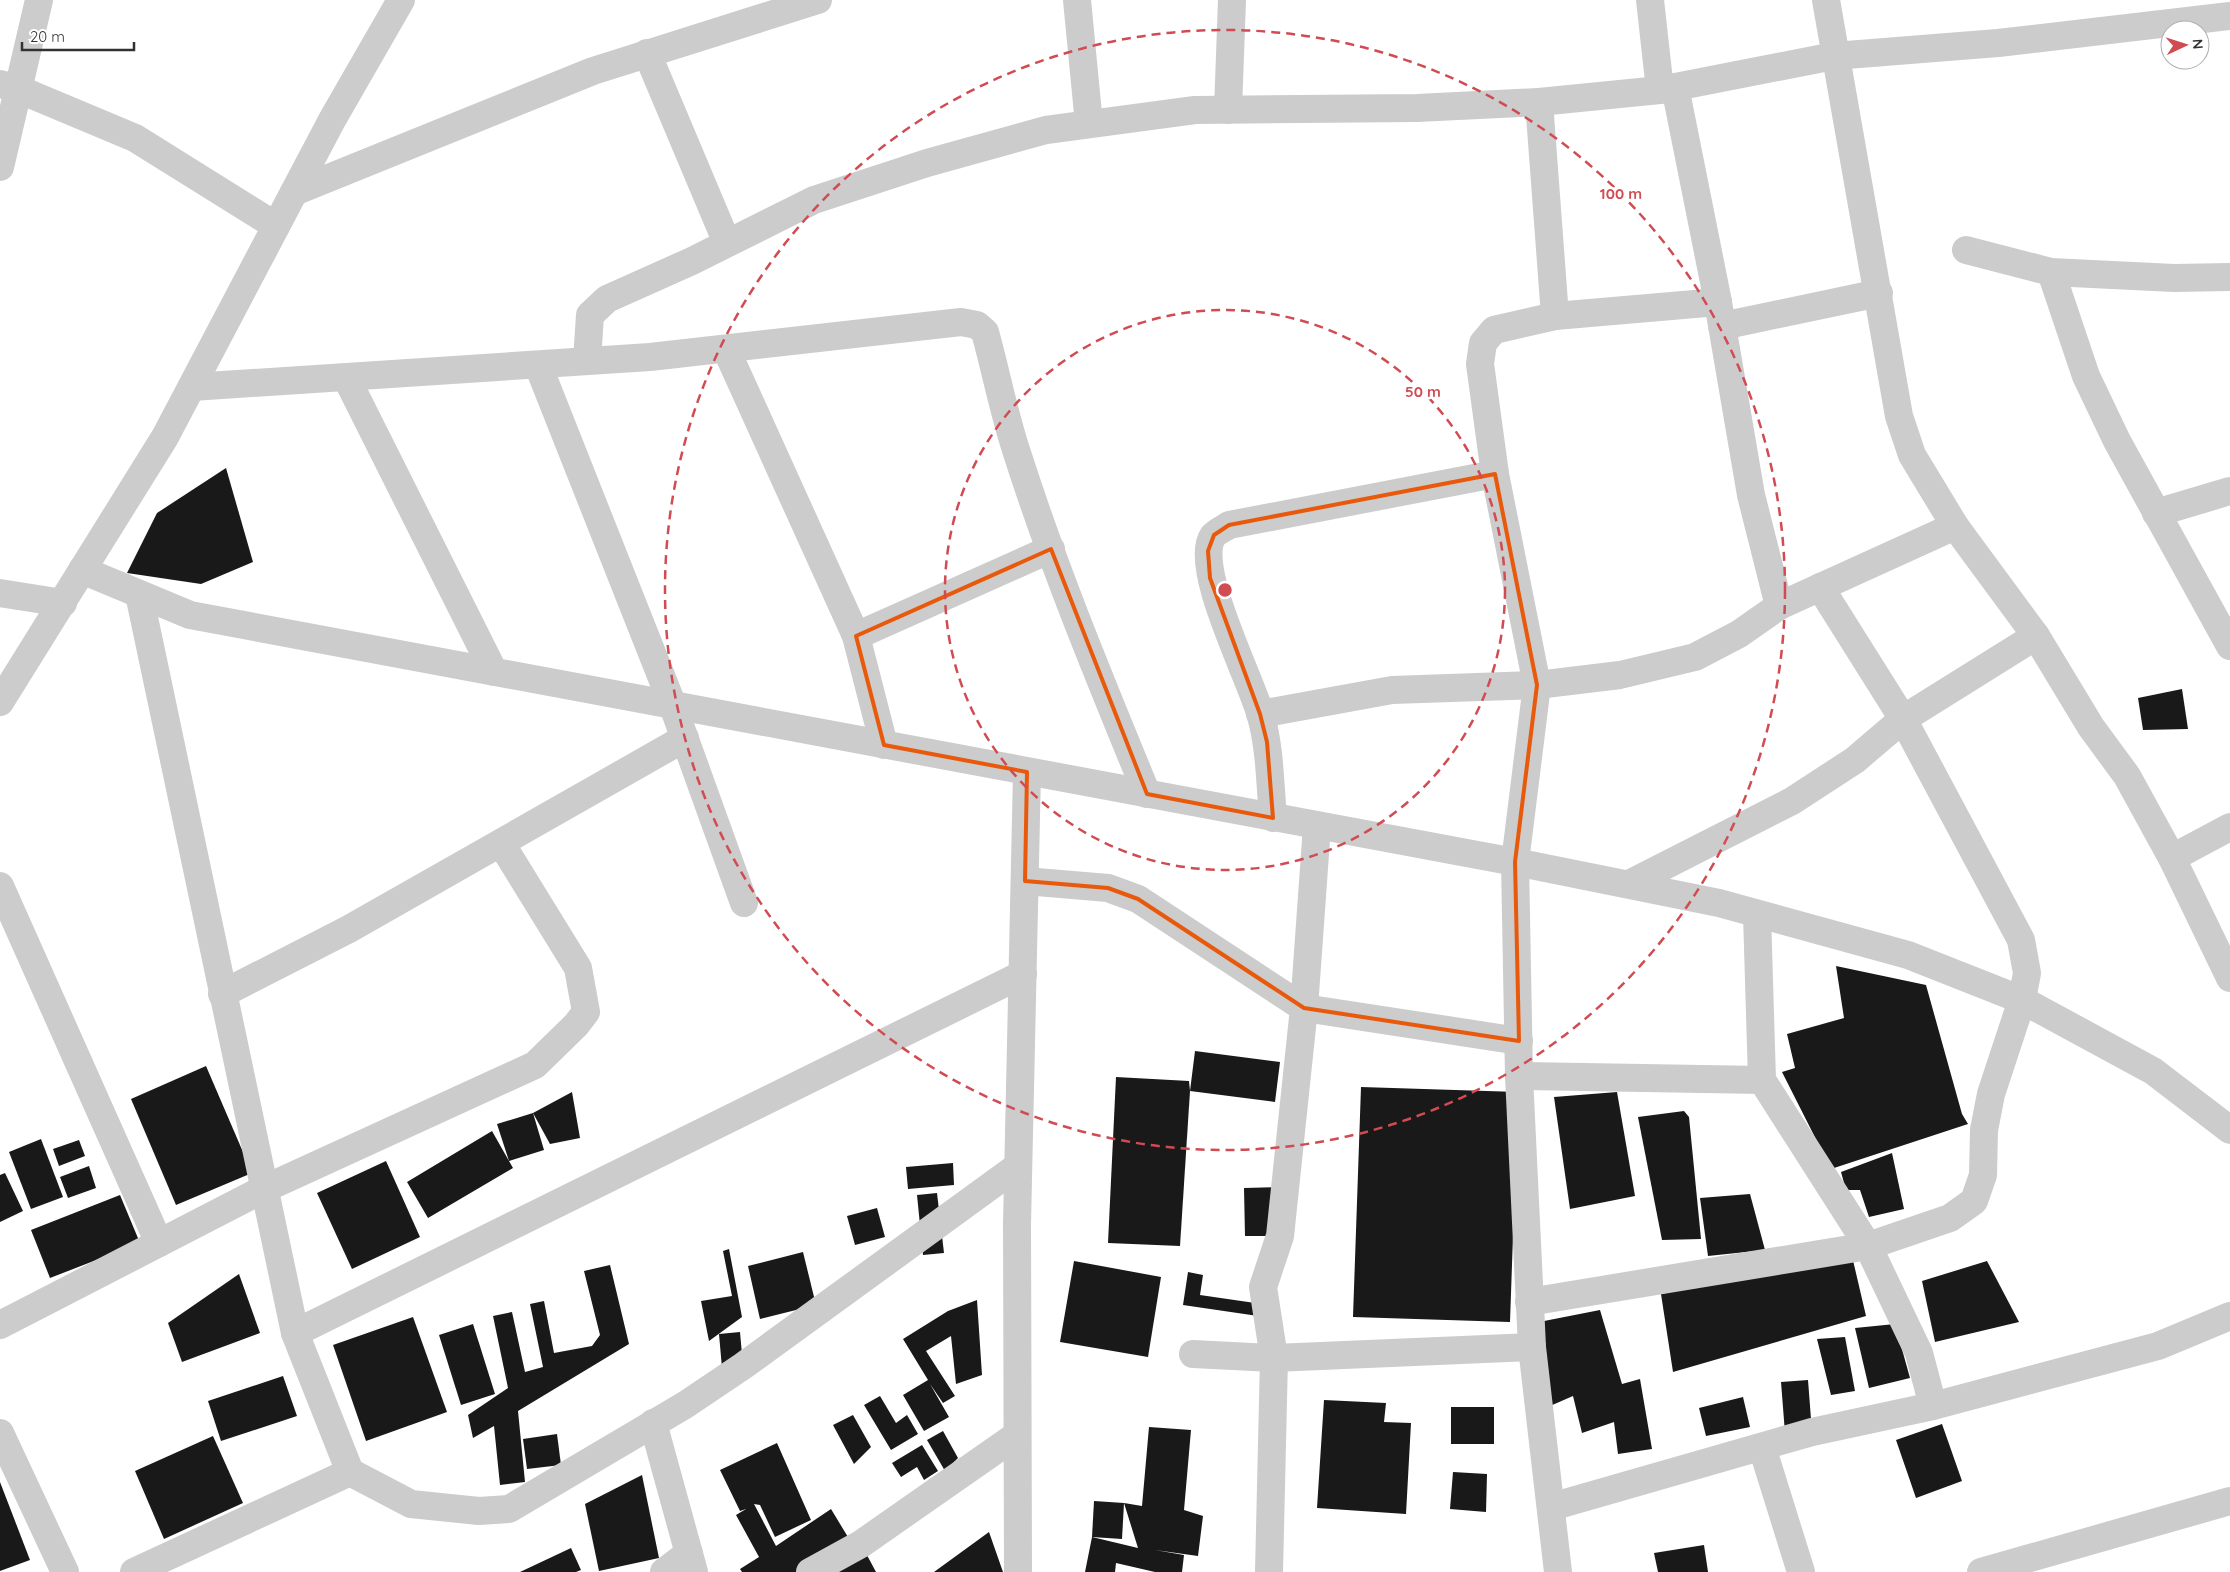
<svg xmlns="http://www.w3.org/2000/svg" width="2230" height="1572" viewBox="0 0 2230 1572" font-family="Quicksand,sans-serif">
<rect width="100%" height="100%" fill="#fff"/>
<g fill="#191919">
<polygon points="226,468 253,562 201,584 127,573 157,513"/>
<polygon points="2182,689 2188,729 2143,730 2138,698"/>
<polygon points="1836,966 1926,985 1962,1114 1968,1124 1831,1169 1782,1072 1795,1068 1787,1034 1844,1018"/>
<polygon points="1195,1051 1280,1062 1275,1102 1190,1091"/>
<polygon points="206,1066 252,1173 176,1205 131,1099"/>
<polygon points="1116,1077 1189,1081 1190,1091 1180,1246 1108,1243"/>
<polygon points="1361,1087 1518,1092 1510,1322 1353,1317"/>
<polygon points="572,1092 580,1138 550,1144 533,1113 544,1150 509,1161 513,1168 428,1218 407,1182 492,1131 509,1161 497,1124 533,1113"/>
<polygon points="1617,1092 1635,1196 1570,1209 1554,1097"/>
<polygon points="1684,1111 1689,1117 1701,1239 1662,1240 1638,1117"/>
<polygon points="41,1139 63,1197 31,1209 9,1152"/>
<polygon points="79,1140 85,1156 59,1166 53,1149"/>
<polygon points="1892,1153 1904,1209 1869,1217 1860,1190 1846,1190 1841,1172"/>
<polygon points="386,1161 420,1237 352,1269 317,1193"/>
<polygon points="953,1163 954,1185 908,1189 906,1167"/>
<polygon points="89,1166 96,1188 68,1198 60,1177"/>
<polygon points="5,1173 23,1211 0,1222 0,1175"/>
<polygon points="1279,1187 1280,1236 1245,1236 1244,1188"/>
<polygon points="937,1193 944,1253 923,1255 917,1195"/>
<polygon points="1750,1194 1765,1250 1708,1256 1700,1198"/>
<polygon points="120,1195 140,1243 50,1278 31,1230"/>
<polygon points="877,1208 885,1237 855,1245 847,1216"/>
<polygon points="729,1249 742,1317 709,1341 701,1301 732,1296 723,1251"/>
<polygon points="803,1252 816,1305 760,1319 748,1266"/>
<polygon points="1852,1256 1866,1316 1673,1372 1661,1294"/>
<polygon points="1074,1261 1161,1277 1148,1357 1060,1342"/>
<polygon points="1987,1261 2019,1322 1935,1342 1922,1281"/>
<polygon points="610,1265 629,1344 518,1411 525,1482 500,1485 494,1426 473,1438 468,1415 508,1388 493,1316 512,1312 525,1372 543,1367 530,1304 544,1301 554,1353 592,1346 600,1335 584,1271"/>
<polygon points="1188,1272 1203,1275 1200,1295 1255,1303 1258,1316 1183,1305"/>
<polygon points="239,1274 260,1333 182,1362 168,1323"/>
<polygon points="977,1300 982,1375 956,1384 951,1336 926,1351 955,1396 943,1403 930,1384 949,1417 924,1431 903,1395 928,1380 903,1339 948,1311"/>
<polygon points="1600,1310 1622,1384 1640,1379 1652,1449 1618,1454 1614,1422 1582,1433 1573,1396 1550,1406 1539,1322"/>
<polygon points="413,1317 447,1412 366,1441 333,1345"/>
<polygon points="473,1324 495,1394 461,1405 439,1335"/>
<polygon points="1895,1324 1910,1378 1869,1388 1855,1328"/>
<polygon points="740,1332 743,1366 722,1368 719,1334"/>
<polygon points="1845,1337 1855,1391 1831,1395 1817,1339"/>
<polygon points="283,1376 297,1416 221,1441 208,1401"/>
<polygon points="1808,1380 1812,1432 1785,1433 1781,1382"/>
<polygon points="880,1396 896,1423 907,1415 918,1434 891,1450 864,1405"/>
<polygon points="1743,1397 1750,1427 1706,1436 1699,1408"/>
<polygon points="1324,1400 1386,1403 1384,1422 1411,1423 1406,1514 1317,1508"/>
<rect x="1451" y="1407" width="43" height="37"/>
<polygon points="853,1415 871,1447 854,1464 833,1425"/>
<polygon points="1942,1424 1962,1481 1916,1498 1896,1440"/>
<polygon points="1149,1427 1191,1430 1184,1510 1203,1516 1198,1556 1155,1550 1184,1555 1182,1572 1155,1572 1116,1563 1115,1572 1085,1572 1092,1537 1138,1548 1124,1503 1142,1506"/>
<polygon points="943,1431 958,1458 945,1471 927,1440"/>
<polygon points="557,1434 561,1465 527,1469 523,1439"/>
<polygon points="213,1436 243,1503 164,1539 135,1471"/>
<polygon points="777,1443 811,1520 775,1537 760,1505 754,1504 776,1546 831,1509 854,1547 861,1544 876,1572 742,1572 740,1569 759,1557 736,1515 746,1509 740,1511 720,1470"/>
<polygon points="922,1445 938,1471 924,1480 917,1467 901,1477 892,1463"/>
<polygon points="1453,1472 1487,1474 1486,1512 1450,1509"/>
<polygon points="642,1475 659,1558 599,1571 585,1504"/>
<polygon points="0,1482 30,1560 0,1571"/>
<polygon points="1094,1501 1124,1503 1122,1539 1092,1537"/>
<polygon points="989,1532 1003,1572 934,1572"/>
<polygon points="1704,1545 1708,1572 1658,1572 1654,1553"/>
<polygon points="571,1548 581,1570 576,1572 520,1572"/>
</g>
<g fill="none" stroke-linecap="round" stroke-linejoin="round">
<g stroke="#ccc" stroke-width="28">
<polyline points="1077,0 1089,124"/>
<polyline points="1650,0 1660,90"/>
<polyline points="1826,0 1899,416 1912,455 1955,526 2036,636 2091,727 2127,776 2172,858 2230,978"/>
<polyline points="647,53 727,243"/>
<polyline points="0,84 18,89 135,138 276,226"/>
<polyline points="1675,87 1718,302 1751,495 1779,606"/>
<polyline points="1539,102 1555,316 1494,330 1483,343 1480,364 1495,474 1537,685 1515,862 1519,1076 1532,1347 1558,1572"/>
<polyline points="1228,110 1232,0"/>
<polyline points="0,167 39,0"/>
<polyline points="294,192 593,71 818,0"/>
<polyline points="1966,250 2051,272 2174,278 2230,277"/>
<polyline points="2051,272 2086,376 2117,441 2230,646"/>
<polyline points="1555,316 1718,302"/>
<polyline points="1722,326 1879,293"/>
<polyline points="726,349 856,636 884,745"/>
<polyline points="587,361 590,315 607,299 692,261 814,200 927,163 1046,130 1195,110 1417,108 1539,102 1660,90 1834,56 1998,43 2230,16"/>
<polyline points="538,365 673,706 744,903"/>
<polyline points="346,377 494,672"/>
<path d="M192,387L650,357L961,322L977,325L985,332C996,372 1004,414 1017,453C1054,569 1101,682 1147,794"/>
<polyline points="2156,513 2230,491"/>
<polyline points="82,570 190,615 1515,862 1719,903 1908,955 2022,1000 2153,1071 2230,1130"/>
<polyline points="0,593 63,603"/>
<polyline points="139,594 295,1333 350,1472 411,1504 479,1511 509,1509 685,1405 743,1366 1018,1166"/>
<polyline points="856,636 1051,549"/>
<polyline points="0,702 165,437 332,120 401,0"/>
<polyline points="1260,714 1392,690 1537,685 1620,675 1695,657 1739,634 1779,606 1955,526"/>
<path d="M1273,818C1270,783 1270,749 1261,716C1251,679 1192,566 1213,536C1216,532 1225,528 1229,525L1495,474"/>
<polyline points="2172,858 2230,827"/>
<polyline points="1025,881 1108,888 1138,899 1304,1008 1519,1041"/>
<polyline points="1629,884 1792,801 1855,760 1903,719 2036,636"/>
<polyline points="0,886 159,1243"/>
<polyline points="1757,914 1762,1080 1868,1246 1919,1353 1933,1406"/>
<polyline points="222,994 349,929 685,738"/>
<polyline points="1519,1076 1762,1080"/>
<polyline points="1529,1302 1868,1246 1950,1218 1974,1201 1983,1175 1984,1130 1991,1094 2022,1000 2027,973 2021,940 1903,719 1820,587"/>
<polyline points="0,1325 264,1189 535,1065 576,1025 586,1012 578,968 501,843"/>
<polyline points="295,1333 1023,974"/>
<polyline points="1193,1354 1274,1358 1532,1347"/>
<polyline points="653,1423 694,1572"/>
<polyline points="0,1433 65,1572"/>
<polyline points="1762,1447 1801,1572"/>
<polyline points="1551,1507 1812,1432 1933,1406 2158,1346 2230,1316"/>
<polyline points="134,1572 350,1472"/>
<polyline points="664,1572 689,1553"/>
<polyline points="810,1572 861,1544 1017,1435"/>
<polyline points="1018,1572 1017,1224 1027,772"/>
<polyline points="1269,1572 1274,1358 1263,1287 1280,1236 1304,1008 1317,826"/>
<polyline points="1981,1572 2230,1501"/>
</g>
</g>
<path fill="none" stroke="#e8590c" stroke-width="4" stroke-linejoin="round" d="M1495,474L1537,685L1515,862L1519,1041L1304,1008L1138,899L1108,888L1025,881L1027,772L884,745L856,636L1051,549L1147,794L1273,818L1267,742L1260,714L1210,578L1208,551L1214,535L1229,525Z"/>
<g fill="none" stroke="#d14b52" stroke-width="2.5" stroke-dasharray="9 6">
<circle cx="1225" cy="590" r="280"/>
<circle cx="1225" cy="590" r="560"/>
</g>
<circle cx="1225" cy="590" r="8" fill="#d14b52" stroke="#fff" stroke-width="2.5"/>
<g font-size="15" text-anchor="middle" font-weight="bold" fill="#d14b52" stroke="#fff" stroke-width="5" stroke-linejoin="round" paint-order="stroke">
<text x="1621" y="199">100 m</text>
<text x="1423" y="397">50 m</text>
</g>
<g transform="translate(2185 45) rotate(86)"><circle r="24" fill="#ffffff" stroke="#adadad"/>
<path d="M0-4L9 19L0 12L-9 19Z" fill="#d14b52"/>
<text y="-8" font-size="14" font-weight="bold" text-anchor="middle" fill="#323232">N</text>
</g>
<path d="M22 42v8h112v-8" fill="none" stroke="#323232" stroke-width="2.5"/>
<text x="30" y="42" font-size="15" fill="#323232" stroke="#ffffff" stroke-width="4" paint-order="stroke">20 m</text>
</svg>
